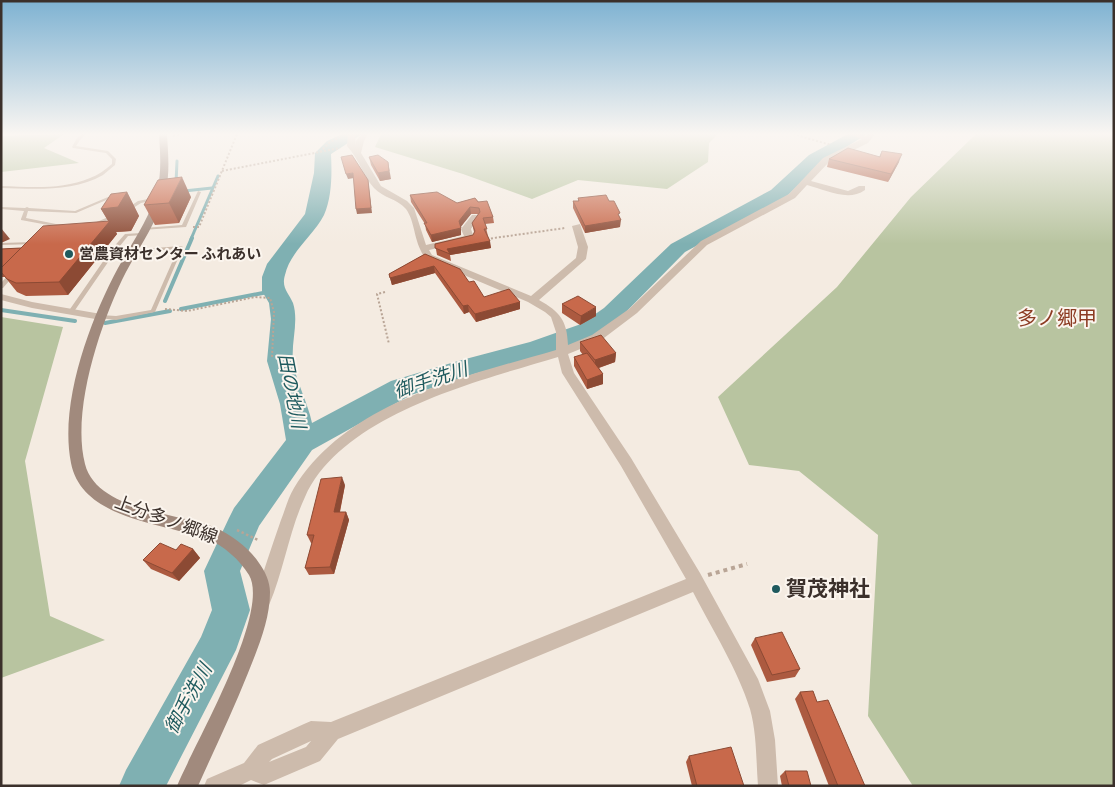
<svg xmlns="http://www.w3.org/2000/svg" width="1115" height="787" viewBox="0 0 1115 787" font-family="'Sofia Sans Condensed','Noto Sans JP',sans-serif">
<rect width="100%" height="100%" fill="#f4ebe1"/>
<g fill="#b8c4a0">
<polygon points="64,134 44,148 79,163 1,172 1,136"/>
<polygon points="381,134 718,134 709,143 708,162 667,189 578,180 532,199 463,174 375,147"/>
<polygon points="976,134 1114,134 1114,786 913,786 868,716 878,535 799,471 749,465 718,397 837,287 911,197"/>
<polygon points="1,317 63,327 25,461 50,616 105,640 1,678"/>
</g>
<g fill="none" stroke-linecap="round" stroke-linejoin="round">
<g stroke="#7fb0b2" stroke-width="3">
<polyline points="176,183 177,161"/>
<polyline points="184,191 212,188"/>
<polyline points="191,239 218,176"/>
</g>
<g stroke="#7fb0b2" stroke-width="4">
<polyline points="165,301 192,238"/>
<polyline points="181,309 273,291"/>
<polyline points="1,310 75,321"/>
<polyline points="105,323 170,311"/>
</g>
<path fill="#7fb0b2" fill-rule="evenodd" d="M342,134H362L331,154C332,173 332,197 324,215C313,236 290,252 285,275C281,288 289,293 293,303C299,322 291,342 293,361C295,379 308,403 312,423L391,381L458,361L530,342L581,324L604,308L671,244L771,190L809,155L848,134H867L821,163L785,198L685,252L620,318L599,336L546,355L474,374L411,395L312,450L259,526L240,571L250,610L236,650L166,786H119L126,770L201,637L212,610L204,571L229,518L234,508L286,440L280,404L267,361L271,319L269,303L262,291V277L267,264L305,214L314,173L315,153L327,141Z"/>
<g stroke="#b9a596" stroke-width="2" stroke-dasharray="2 2" stroke-linecap="butt">
<polyline points="793,134 831,145"/>
<polyline points="173,136 181,134"/>
<polyline points="320,152 330,142 340,137"/>
<polyline points="222,171 340,148"/>
<polyline points="193,227 199,227 237,134"/>
<polyline points="487,239 565,228"/>
<polyline points="385,292 377,294 389,344"/>
<polyline points="165,309 187,311 255,297 270,298 274,312 272,357"/>
</g>
<polyline stroke="#b9a596" stroke-width="2.5" stroke-dasharray="2.5 2.5" stroke-linecap="butt" points="237,530 258,540"/>
<polyline stroke="#b9a596" stroke-width="4" stroke-dasharray="4 4" stroke-linecap="butt" points="708,575 747,564"/>
<g fill="#cdbbac" fill-rule="evenodd">
<path d="M82,134H86L80,140L76,146L108,151L116,159L115,165C111,168 107,172 103,175C73,192 35,189 1,188V186C30,187 62,190 90,178C98,175 105,170 112,164V159L106,153L73,148L72,147L77,138Z"/>
<polygon points="198,191 201,192 186,227 142,230 142,229 144,228 182,225"/>
<polygon points="108,197 111,198 76,213 28,211 26,218 61,225 61,227 59,227 21,220 21,219 24,211 1,209 1,207 25,208 27,207 29,208 75,211"/>
<polygon points="153,198 155,199 155,200 141,203 130,210 126,209 138,201"/>
<polygon points="113,215 117,216 96,225 92,224"/>
<polygon points="141,233 143,234 143,235 128,236 115,252 73,313 69,313 68,312 111,250 125,234"/>
<polygon points="33,242 35,242 35,244 1,245 1,243"/>
<polygon points="181,246 183,247 155,312 116,320 99,318 98,317 101,315 116,316 151,310 178,249 132,252 130,252 130,250"/>
<polygon points="12,272 15,274 3,288 1,288 1,283 10,273"/>
</g>
<g fill="#cdbbac" fill-rule="evenodd">
<path d="M348,134H355L356,146V141L362,134H368L364,141L361,153L381,186L407,201L414,208L426,245L464,236L461,229L472,215H478L479,217L471,229L474,238L472,240L429,250L432,255L531,296L576,258L578,247L572,226L580,224L588,247L586,259L539,300C560,312 567,320 568,345L592,335L629,309L701,241L789,194L823,158L862,139L850,134L866,136L867,134H875L868,143L829,162L811,181L848,191L859,186H865V190C848,202 826,190 807,185L795,198L707,245L637,313L600,341L568,354L574,373L631,458L700,573L758,679L770,711L775,740L778,786H758C756,761 757,734 750,709C738,670 712,629 693,592L338,739L320,761L264,785L251,780L239,786H204L207,779L244,763L258,745L304,724L311,721L331,722L686,579L621,466L562,373L558,357C479,381 342,414 305,497C289,531 284,570 269,605L263,607L257,605L255,599C263,572 272,546 281,520C285,510 288,498 294,488C348,401 464,377 556,350V332L551,317L545,312L528,302L426,259C413,242 416,223 406,209C398,199 383,198 374,188C363,176 359,159 347,146ZM311,741L306,747L269,762L272,759Z"/>
<polygon points="1,294 32,302 101,314 106,317 101,320 32,308 1,300"/>
</g>
<path fill="#a18a7d" fill-rule="evenodd" d="M159,134H167C168,152 170,171 166,190C159,219 140,246 126,272C101,321 71,410 85,464C97,512 182,513 216,528C233,536 249,548 259,563C265,571 270,582 270,592C270,620 258,648 248,673C233,711 215,748 198,786H177C194,745 271,613 249,575C240,560 223,545 207,539C164,523 82,520 71,463C59,403 90,320 118,268C132,243 150,218 157,190C162,172 160,152 159,134Z"/>
</g>
<g fill="#ac5a40">
<polygon points="882,151 899,162 888,182 827,167 829,159 879,157"/>
<polygon points="369,157 391,179 380,181 371,165"/>
<polygon points="127,192 139,216 131,231 116,232 117,234 68,295 26,296 17,292 5,277 1,277 1,249 21,248 108,221 101,209"/>
<polygon points="410,195 457,203 475,198 493,217 494,223 485,224 491,248 450,255 451,261 437,255 435,244 473,235 474,232 472,223 478,214 471,214 460,227 461,235 432,242 426,230 425,224 411,202"/>
<polygon points="191,197 179,223 155,225 144,205"/>
<polygon points="578,198 620,218 620,227 585,233 573,208 573,201 578,201"/>
<polygon points="425,254 469,282 484,297 520,302 520,309 476,322 469,312 464,314 435,273 392,285 389,274"/>
<polygon points="562,304 596,316 580,325 562,313"/>
<polygon points="580,342 616,353 615,362 599,368 603,374 603,384 587,389 574,366 574,357 583,355 580,351"/>
<polygon points="345,485 340,512 346,512 349,520 334,574 309,575 305,568 312,543 311,543 307,535"/>
<polygon points="193,549 200,558 179,581 151,569 143,560 176,550"/>
<polygon points="755,638 800,669 795,677 767,682 751,645"/>
<polygon points="800,692 817,702 865,786 829,786 795,699"/>
<polygon points="689,756 744,786 692,786 686,762"/>
<polygon points="785,771 811,786 782,786 780,776"/>
</g>
<g fill="#8c4a34">
<polygon points="902,154 899,162 888,182 891,174"/>
<polygon points="388,162 391,179 380,181 378,173"/>
<polygon points="353,173 354,178 348,179 346,174"/>
<polygon points="182,177 191,197 179,223 169,203"/>
<polygon points="368,180 372,213 357,214 356,209"/>
<polygon points="127,192 139,216 131,231 116,232 117,234 68,295 59,282 109,222 101,209"/>
<polygon points="470,207 471,214 460,228 459,221"/>
<polygon points="621,220 620,227 585,233 585,226"/>
<polygon points="1,228 10,239 1,243"/>
<polygon points="461,228 461,235 432,242 431,235"/>
<polygon points="490,241 491,248 450,255 447,249"/>
<polygon points="434,266 435,273 392,285 390,278"/>
<polygon points="520,302 520,309 476,322 475,314"/>
<polygon points="468,305 469,312 464,314 463,306"/>
<polygon points="596,307 596,316 580,325 581,316"/>
<polygon points="616,353 615,362 595,369 595,360"/>
<polygon points="603,374 603,384 587,389 587,380"/>
<polygon points="342,477 345,485 338,520 334,512"/>
<polygon points="346,512 349,520 334,574 330,567"/>
<polygon points="193,549 200,558 179,581 172,573"/>
</g>
<g fill="#c8694b" stroke="#8c4a34">
<polygon points="848,148 880,157 882,151 902,154 891,174 829,159"/>
<polygon points="352,155 368,180 371,208 356,209 353,173 346,174 341,157"/>
<polygon points="378,155 388,162 389,171 378,173 369,157"/>
<polygon points="182,177 169,203 144,205 158,180"/>
<polygon points="127,192 118,207 101,209 111,194"/>
<polygon points="437,192 457,203 475,198 478,202 487,201 493,217 483,218 487,229 484,229 490,241 447,249 450,254 435,248 435,244 473,235 475,231 472,223 480,212 479,208 470,207 459,221 461,228 431,235 424,223 427,223 410,195"/>
<polygon points="606,195 609,201 614,201 620,213 618,214 621,220 585,226 573,201 579,201 578,198"/>
<polygon points="110,221 59,282 16,283 7,279 1,272 1,268 43,226"/>
<polygon points="21,248 1,268 1,249"/>
<polygon points="425,254 460,269 469,282 474,281 484,297 509,289 520,302 475,314 468,305 463,306 434,266 390,278 389,274"/>
<polygon points="578,296 596,307 581,316 562,304"/>
<polygon points="601,335 616,353 595,360 580,342"/>
<polygon points="587,353 603,374 587,380 574,357"/>
<polygon points="342,477 334,512 346,512 330,567 305,568 314,535 307,535 321,479"/>
<polygon points="160,543 176,550 181,544 193,549 172,573 143,560"/>
<polygon points="782,632 800,669 772,675 755,638"/>
<polygon points="813,691 817,702 828,700 865,786 838,786 800,692"/>
<polygon points="731,747 744,786 697,786 689,756"/>
<polygon points="785,771 807,771 811,786 789,786"/>
</g>
<linearGradient id="sky" x2="0" y2="1"><stop stop-color="#7eb2d2"/><stop offset="0.55" stop-color="#faf6f2"/><stop offset="1" stop-color="#faf6f2" stop-opacity="0"/></linearGradient>
<rect width="1115" height="244" fill="url(#sky)"/>
<g fill="#1f5a5e" stroke="#fbf5ee" stroke-width="2">
<circle cx="69" cy="254" r="5"/>
<circle cx="776" cy="589" r="5"/>
</g>
<g text-anchor="middle" dominant-baseline="central" stroke-width="4" stroke-linejoin="round" paint-order="stroke">
<g font-size="15" font-weight="bold" fill="#3b302b" stroke="#fbf5ee" text-anchor="start">
<text x="79" y="254">営農資材センター ふれあい</text>
</g>
<g font-size="18" fill="#3b302b" stroke="#fbf5ee">
<text transform="translate(166 520) rotate(20)">上分多ノ郷線</text>
</g>
<g font-size="19" font-style="italic" fill="#1f5a5e" stroke="#fbf5ee">
<text transform="translate(431 381) rotate(-18)">御手洗川</text>
<text transform="translate(291 391) rotate(79)">田の地川</text>
<text transform="translate(189 699) rotate(-61)">御手洗川</text>
</g>
<g font-size="20" fill="#8c3b22" stroke="#fbf5ee">
<text x="1057" y="319">多ノ郷甲</text>
</g>
<g font-size="21" font-weight="bold" fill="#3b302b" stroke="#fbf5ee" text-anchor="start">
<text x="786" y="589">賀茂神社</text>
</g>
</g>
<rect width="1115" height="787" fill="none" stroke="#3b302b" stroke-width="5"/>
</svg>
